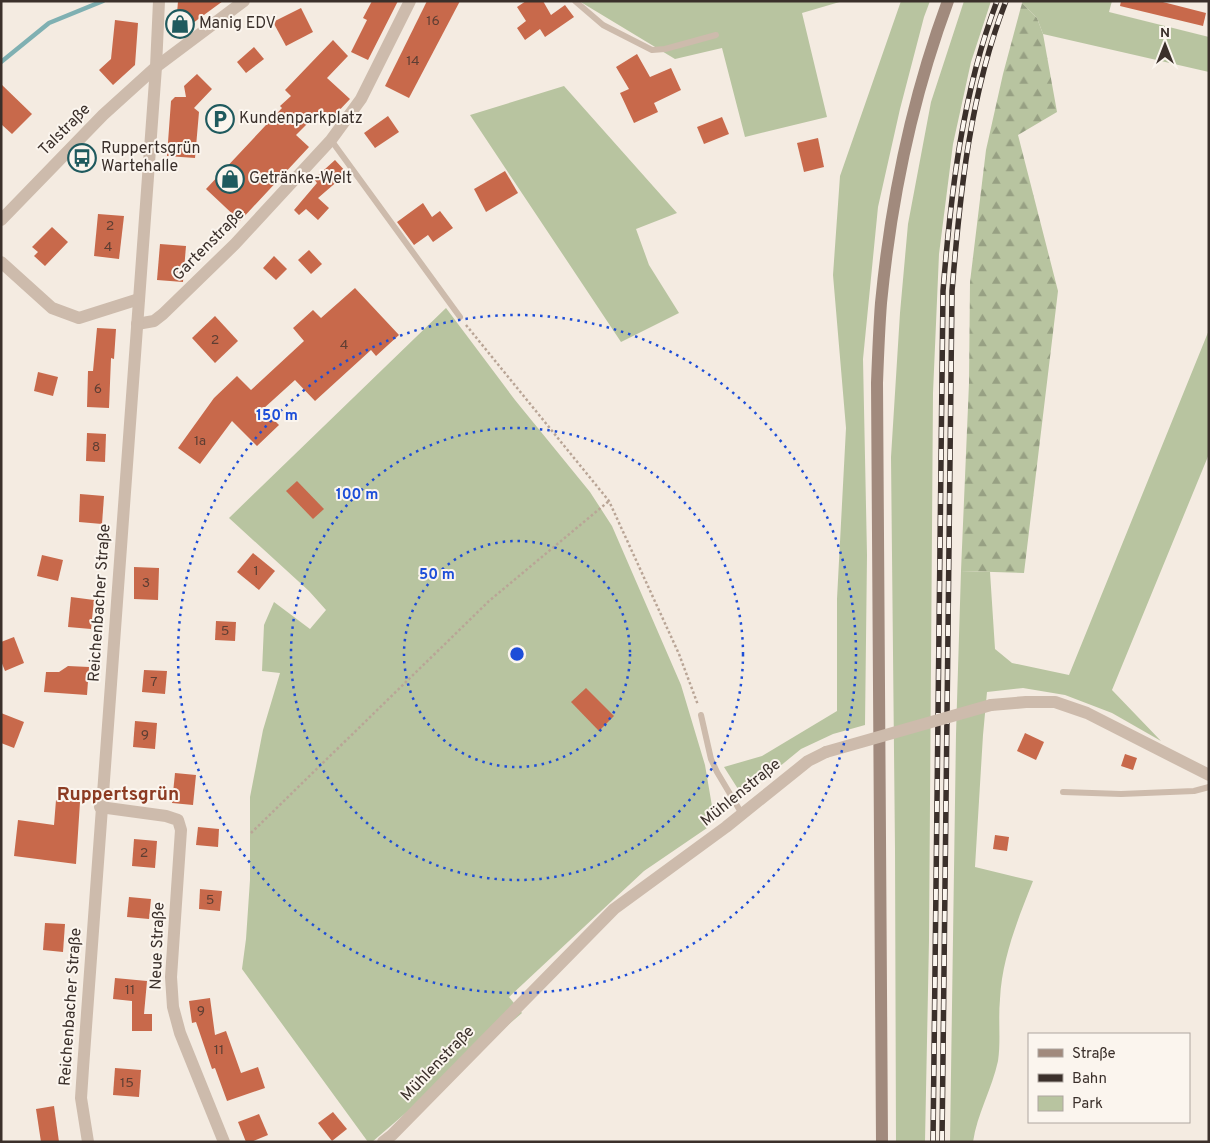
<svg xmlns="http://www.w3.org/2000/svg" width="1210" height="1143" viewBox="0 0 1210 1143" font-family="Overpass,sans-serif">
<defs>
<pattern id="forest-firs" width="22" height="20" patternUnits="userSpaceOnUse" patternTransform="scale(1.25)"><rect width="22" height="20" fill="#b8c4a0"/><path d="M5 1l3.5 6h-7zM16 11l3.5 6h-7z" fill="#97a083"/></pattern>
</defs>
<rect width="100%" height="100%" fill="#f4ebe1"/>
<g fill="#b8c4a0">
<polygon points="579,1 843,1 802,13 827,117 745,137 722,48 675,59"/>
<polygon points="901,1 930,1 924,17 900,109 878,207 863,359 867,555 865,725 833,734 801,749 746,794 738,789 724,767 762,756 837,711 837,599 846,428 833,275 840,176"/>
<polygon points="964,1 991,1 971,62 953,144 939,254 933,393 929,940 925,1142 896,1142 895,849 891,457 900,313 908,224 931,102"/>
<polygon points="1023,1 1112,1 1109,12 1209,37 1209,72 1043,34 1037,18 1022,3"/>
<polygon points="564,86 677,213 636,229 649,265 679,313 621,342 470,115"/>
<polygon points="446,308 515,400 590,492 612,526 681,685 705,765 713,812 707,828 644,871 509,997 522,1013 372,1142 368,1142 242,969 246,939 250,880 250,797 263,730 280,673 262,671 264,625 274,602 310,629 326,610 309,591 229,518"/>
<path d="M1209,330V454L1112,690L1161,741L1112,713L1065,695L1023,688L987,692L983,735L975,867L1033,881C1018,919 1002,958 1000,999C998,1020 1001,1041 998,1061C992,1089 977,1114 973,1142H950L956,734L961,571L990,572L995,649L1012,663L1069,675Z"/>
</g>
<polygon fill="url(#forest-firs)" points="1022,3 1037,18 1043,34 1057,112 1018,135 1058,291 1024,573 961,571 969,383 970,282 986,150 1003,74"/>
<g fill="none" stroke-linecap="round" stroke-linejoin="round">
<polyline stroke="#7fb0b2" stroke-width="4.5" points="1,62 49,23 103,1"/>
</g>
<g fill="#c8694b">
<polygon points="178,1 223,1 193,23 177,14"/>
<polygon points="372,1 398,1 368,60 351,52 367,20 363,18"/>
<polygon points="427,1 460,1 409,98 385,86"/>
<polygon points="526,1 543,1 551,15 565,5 574,17 545,37 540,29 525,40 517,28 526,21 517,7"/>
<polygon points="1121,1 1159,1 1206,13 1203,26 1120,6"/>
<polygon points="301,8 313,32 286,46 273,22"/>
<polygon points="115,20 138,23 135,65 113,85 99,70 111,59"/>
<polygon points="333,40 348,56 327,78 350,99 331,119 321,110 296,135 309,147 240,221 206,189 282,108 280,106 291,96 285,90"/>
<polygon points="254,47 264,59 246,73 237,62"/>
<polygon points="637,54 650,77 671,68 681,90 654,103 658,112 634,123 620,93 629,89 616,67"/>
<polygon points="197,74 212,89 194,108 199,112 195,158 167,156 171,101 175,97 186,97 184,86"/>
<polygon points="1,84 32,114 12,134 1,124"/>
<polygon points="388,116 399,132 375,148 364,133"/>
<polygon points="722,117 729,134 704,144 697,127"/>
<polygon points="818,138 824,167 804,172 797,143"/>
<polygon points="335,160 347,173 318,198 329,208 318,220 306,209 299,215 294,210 317,183 314,179"/>
<polygon points="505,171 518,193 486,212 474,189"/>
<polygon points="423,203 432,217 440,211 453,228 433,242 428,235 414,245 397,222"/>
<polygon points="98,214 124,216 119,259 94,256"/>
<polygon points="52,227 68,242 45,266 34,256 38,252 32,247"/>
<polygon points="160,244 186,246 183,282 157,280"/>
<polygon points="309,250 322,264 311,274 298,260"/>
<polygon points="274,256 287,269 276,280 263,268"/>
<polygon points="355,288 399,335 376,356 371,350 315,401 295,380 263,409 279,425 257,446 232,421 200,464 178,448 214,398 237,376 251,390 304,341 293,328 313,310 321,318"/>
<polygon points="215,316 238,341 215,363 192,338"/>
<polygon points="97,328 116,329 114,359 111,358 109,408 87,407 88,371 93,371"/>
<polygon points="38,372 58,377 53,396 34,391"/>
<polygon points="87,433 106,434 105,462 86,461"/>
<polygon points="297,481 324,509 313,519 286,491"/>
<polygon points="80,494 104,496 102,524 79,522"/>
<polygon points="253,553 275,571 259,590 237,572"/>
<polygon points="42,555 63,560 58,581 37,576"/>
<polygon points="134,567 159,568 158,600 134,599"/>
<polygon points="71,597 94,600 91,629 68,627"/>
<polygon points="216,621 236,622 235,641 215,640"/>
<polygon points="14,637 24,663 5,671 1,661 1,642"/>
<polygon points="68,666 89,667 87,695 44,692 46,672 59,672"/>
<polygon points="144,670 167,671 165,694 142,692"/>
<polygon points="586,688 614,716 599,731 571,702"/>
<polygon points="1,713 24,722 14,748 1,743"/>
<polygon points="135,721 157,723 155,749 133,747"/>
<polygon points="1025,733 1044,742 1036,760 1017,751"/>
<polygon points="1125,754 1137,758 1133,770 1121,766"/>
<polygon points="175,773 196,775 193,805 172,803"/>
<polygon points="56,800 80,802 76,864 14,856 18,820 54,825"/>
<polygon points="198,827 219,829 218,847 196,845"/>
<polygon points="995,835 1009,837 1007,851 993,849"/>
<polygon points="134,839 157,841 155,868 132,866"/>
<polygon points="200,889 222,891 220,911 199,909"/>
<polygon points="129,897 151,899 149,919 127,917"/>
<polygon points="45,923 65,924 63,952 43,950"/>
<polygon points="115,978 147,981 144,1014 152,1014 152,1031 132,1031 132,1001 113,999"/>
<polygon points="210,998 215,1035 226,1031 241,1073 258,1067 265,1088 227,1101 215,1068 212,1069 196,1022 192,1023 189,1001"/>
<polygon points="115,1068 141,1070 139,1097 113,1095"/>
<polygon points="54,1106 59,1142 41,1142 36,1109"/>
<polygon points="333,1112 347,1129 332,1141 318,1123"/>
<polygon points="259,1114 268,1135 251,1142 246,1142 238,1122"/>
</g>
<g fill="none" stroke-linecap="round" stroke-linejoin="round">
<g stroke="#b9a596" stroke-width="2.5" stroke-dasharray="2.5 2.5" stroke-linecap="butt">
<polyline points="466,325 609,501 679,654 698,705"/>
<polyline points="251,833 489,601 609,501"/>
</g>
<g stroke="#cdbbac" stroke-width="6">
<polyline points="575,1 603,25 652,50 665,49 716,35"/>
<polyline points="331,140 460,317"/>
<polyline points="701,715 711,759 717,772 742,814"/>
<polyline points="1063,792 1121,794 1194,791 1209,787"/>
</g>
<g stroke="#cdbbac" stroke-width="12">
<polyline points="1,262 52,308 79,318 139,299"/>
<polyline points="137,324 154,321 163,314 235,244 331,140 361,99 410,1"/>
<polyline points="991,705 1026,702 1055,702 1087,713 1209,775"/>
<polyline points="100,807 166,816 178,820 181,830 171,977 173,1007 180,1033 224,1142"/>
<polyline points="383,1142 392,1135 614,909 726,827 808,761 826,752"/>
</g>
<g stroke="#cdbbac" stroke-width="12">
<polyline points="1,220 103,115 156,67 244,1"/>
<polyline points="88,1142 81,1098 83,1068 156,67 159,1"/>
</g>
<path stroke="#a18a7d" stroke-width="12" d="M882,1142L877,383C878,356 879,329 881,303C891,200 912,98 948,1"/>
<defs>
<g id="rail">
<path d="M933,1142L943,291C951,192 962,94 997,1"/>
<path d="M942,1142L952,291C960,193 970,93 1006,1"/>
</g>
</defs>
<use href="#rail" stroke="#3b302b" stroke-width="5.5"/>
<use href="#rail" stroke="#fbf5ee" stroke-width="4" stroke-dasharray="11" stroke-linecap="butt"/>
<polyline stroke="#cdbbac" stroke-width="12" points="826,752 991,705"/>
</g>
<g fill="none" stroke="#1d4ed8" stroke-width="2.5" stroke-dasharray="2.5 5">
<circle cx="517" cy="654" r="113"/>
<circle cx="517" cy="654" r="226"/>
<circle cx="517" cy="654" r="339"/>
</g>
<defs>
<symbol id="shop-ring" viewBox="-11 -11 22 22"><circle r="9.5" fill="#fbf5ee" stroke="#1f5a5e" stroke-width="1.5"/><path d="M-5-2.5h2.3a2.7 3.5 0 0 1 5.4 0H5L5.5 6h-11ZM-1.5-2.5h3a1.5 2.3 0 0 0-3 0Z" fill="#1f5a5e"/></symbol>
<symbol id="parking-ring" viewBox="-11 -11 22 22"><circle r="9.5" fill="#fbf5ee" stroke="#1f5a5e" stroke-width="1.5"/><path d="M-3.5-5.5H1a3.5 3.5 0 0 1 0 7H-1V5.5H-3.5ZM-1-3.4V-.6H.8a1.4 1.4 0 0 0 0-2.8Z" fill="#1f5a5e"/></symbol>
<symbol id="bus-ring" viewBox="-11 -11 22 22"><circle r="9.5" fill="#fbf5ee" stroke="#1f5a5e" stroke-width="1.5"/><path d="M-5-6H5V4H4V6H2V4H-2V6H-4V4H-5ZM-3.5-4V0h7V-4ZM-3.5 1.2v1.5H-2V1.2ZM2 1.2v1.5H3.5V1.2Z" fill="#1f5a5e"/></symbol>
</defs>
<g fill-rule="evenodd">
<use href="#shop-ring" x="164" y="8" width="32" height="32"/>
<use href="#parking-ring" x="204" y="103" width="32" height="32"/>
<use href="#bus-ring" x="66" y="142" width="32" height="32"/>
<use href="#shop-ring" x="214" y="163" width="32" height="32"/>
</g>
<g text-anchor="middle" dominant-baseline="central" stroke-width="4" stroke-linejoin="round" paint-order="stroke">
<g font-size="14" fill="#5e3e33">
<text x="433" y="21">16</text>
<text x="413" y="61">14</text>
<text x="110" y="226">2</text>
<text x="108" y="247">4</text>
<text x="215" y="340">2</text>
<text x="344" y="345">4</text>
<text x="98" y="389">6</text>
<text x="200" y="441">1a</text>
<text x="96" y="447">8</text>
<text x="256" y="571">1</text>
<text x="146" y="583">3</text>
<text x="225" y="631">5</text>
<text x="154" y="682">7</text>
<text x="145" y="735">9</text>
<text x="144" y="853">2</text>
<text x="210" y="900">5</text>
<text x="130" y="990">11</text>
<text x="201" y="1011">9</text>
<text x="219" y="1050">11</text>
<text x="127" y="1083">15</text>
</g>
<g font-size="16" fill="#3b302b" stroke="#fbf5ee" text-anchor="start">
<text x="199" y="24">Manig EDV</text>
<text x="239" y="119">Kundenparkplatz</text>
<text x="101" y="149">Ruppertsgrün<tspan x="101" dy="18">Wartehalle</tspan></text>
<text x="249" y="179">Getränke-Welt</text>
</g>
<g font-size="16" fill="#3b302b" stroke="#fbf5ee">
<text transform="translate(65 130) rotate(-45)">Talstraße</text>
<text transform="translate(209 245) rotate(-45)">Gartenstraße</text>
<text transform="translate(100 603) rotate(-86)">Reichenbacher Straße</text>
<text transform="translate(741 793) rotate(-39)">Mühlenstraße</text>
<text transform="translate(158 946) rotate(-88)">Neue Straße</text>
<text transform="translate(71 1007) rotate(-86)">Reichenbacher Straße</text>
<text transform="translate(438 1064) rotate(-46)">Mühlenstraße</text>
</g>
<g font-size="19" font-weight="bold" fill="#8c3b22" stroke="#fbf5ee">
<text x="118" y="795">Ruppertsgrün</text>
</g>
</g>
<circle cx="517" cy="654" r="8" fill="#1d4ed8" stroke="#fbf5ee" stroke-width="2.5"/>
<g font-size="15" text-anchor="middle" font-weight="bold" fill="#1d4ed8" stroke="#fbf5ee" stroke-width="4" stroke-linejoin="round" paint-order="stroke">
<text x="277" y="420">150 m</text>
<text x="357" y="499">100 m</text>
<text x="437" y="579">50 m</text>
</g>
<rect width="1210" height="1143" fill="none" stroke="#3b302b" stroke-width="5"/>
<rect x="1028" y="1033" width="162" height="90" fill="#fbf5ee" stroke="#aea6a0"/>
<rect x="1038" y="1049" width="25" height="8" fill="#a18a7d" stroke="#aea6a0"/>
<text x="1072" y="1058" font-size="15" fill="#3b302b">Straße</text>
<rect x="1038" y="1074" width="25" height="8" fill="#3b302b" stroke="#aea6a0"/>
<text x="1072" y="1083" font-size="15" fill="#3b302b">Bahn</text>
<rect x="1038" y="1096" width="25" height="15" fill="#b8c4a0" stroke="#aea6a0"/>
<text x="1072" y="1108" font-size="15" fill="#3b302b">Park</text>
<g transform="translate(1165 45)" stroke="#fbf5ee" stroke-width="4" paint-order="stroke">
<path d="M0-4L9 19L0 12L-9 19Z" fill="#3b302b"/>
<text y="-8" font-size="14" font-weight="bold" text-anchor="middle" fill="#3b302b">N</text>
</g>
</svg>
